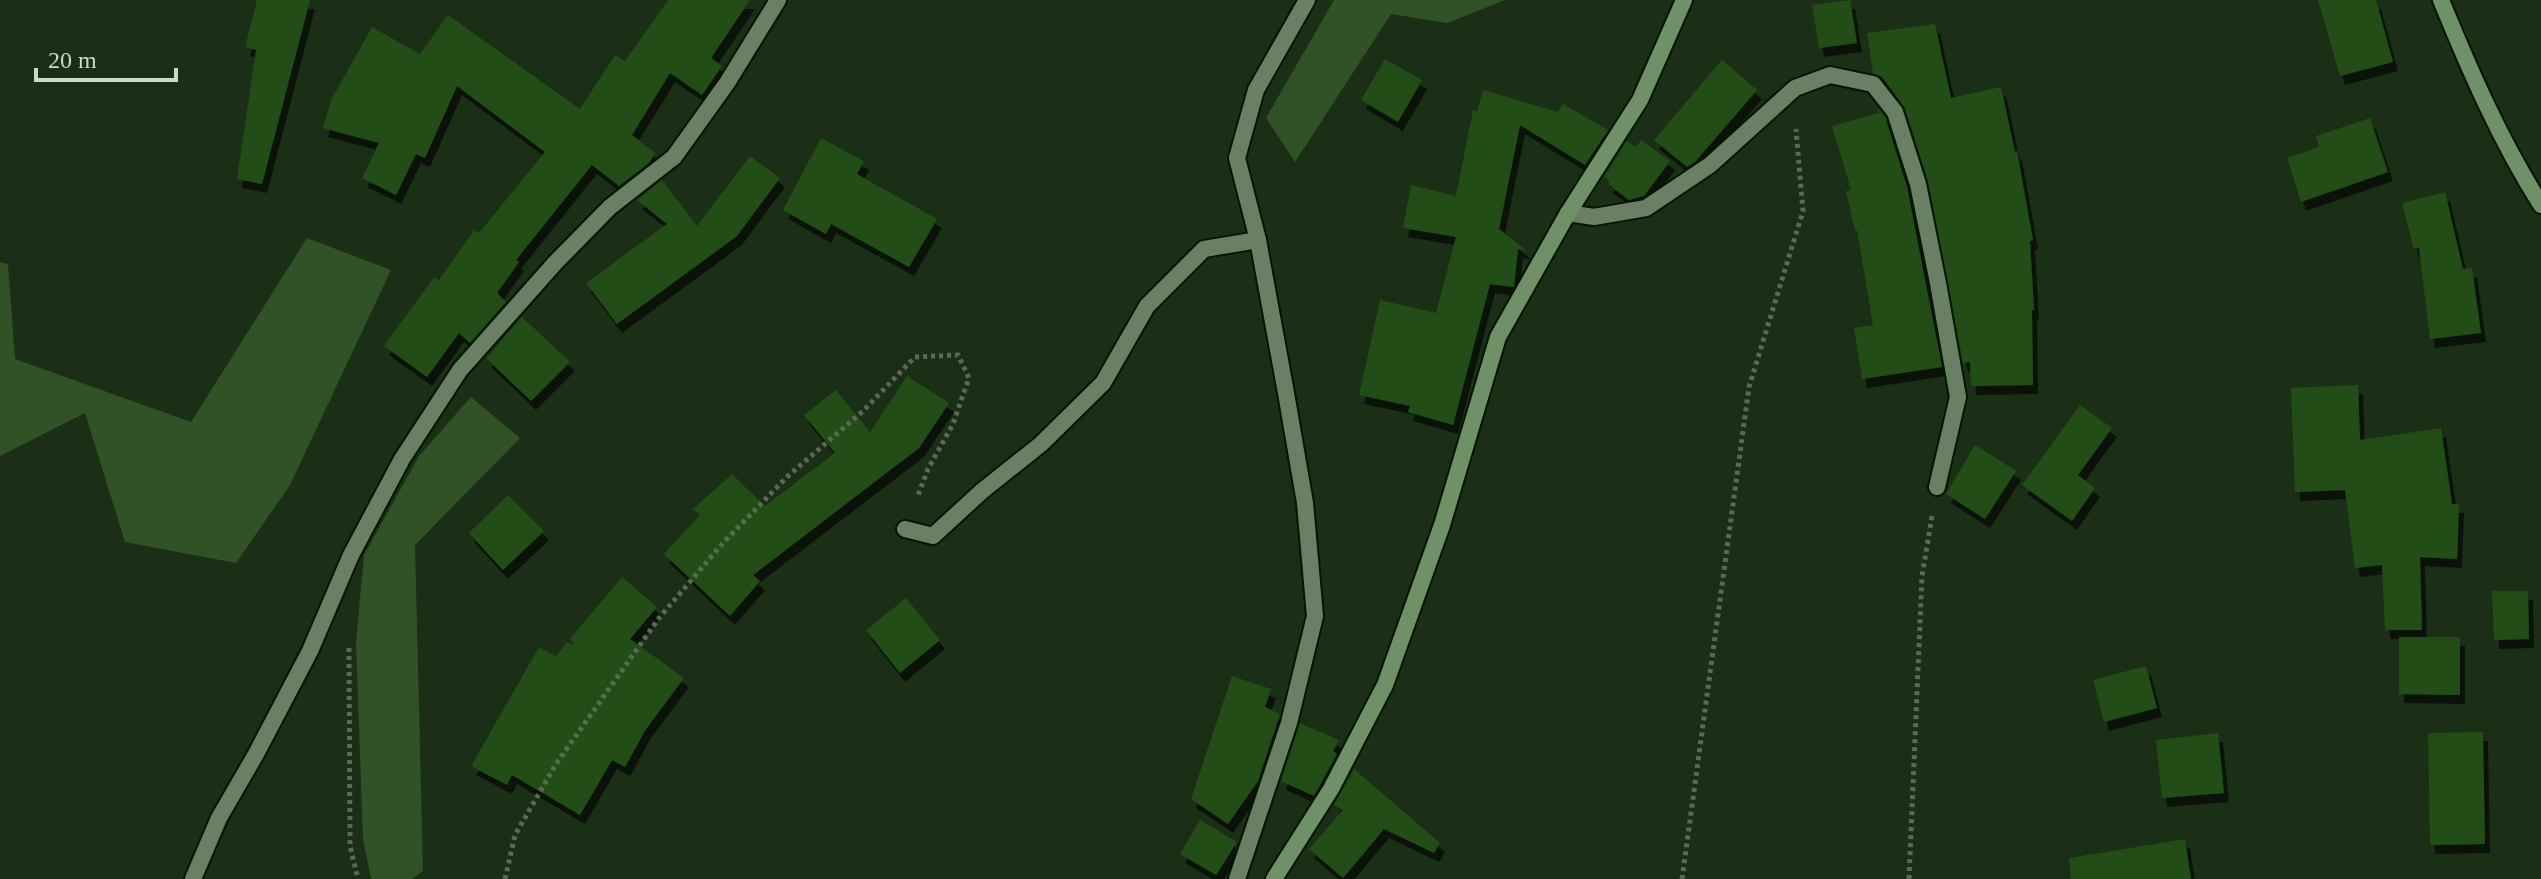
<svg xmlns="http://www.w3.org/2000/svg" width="2541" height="879" viewBox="0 0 2541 879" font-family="'Times New Roman',serif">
<defs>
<filter id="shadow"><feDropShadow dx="5" dy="9" stdDeviation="0" flood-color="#0009"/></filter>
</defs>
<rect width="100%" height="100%" fill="#1b2e16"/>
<g fill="#315227">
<polygon points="1334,0 1505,0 1447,23 1391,14 1295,162 1266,118"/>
<polygon points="307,238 391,270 290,485 236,563 125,542 85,413 0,456 0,262 8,264 15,359 191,422"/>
<polygon points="471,397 520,438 415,545 423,871 412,879 371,879 363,839 356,642 364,555 419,456"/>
</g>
<g fill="#224d14" filter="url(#shadow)">
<polygon points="257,0 310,0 262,184 237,179 256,50 245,47"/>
<polygon points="668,0 750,0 711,58 722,66 702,95 670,73 632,135 655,153 649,163 619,186 592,165 516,260 519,262 497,293 506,302 470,343 459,333 427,377 384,346 434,277 439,280 474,230 479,233 545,152 457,86 425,158 416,154 396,195 362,178 379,143 323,128 331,100 372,27 420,54 448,15 580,109 615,55 625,61"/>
<polygon points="1850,0 1857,43 1819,48 1812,5"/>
<polygon points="2318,0 2376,0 2393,62 2340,76"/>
<polygon points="1935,24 1951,98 2001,87 2015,152 2017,151 2033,240 2030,241 2034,310 2032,310 2033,385 1971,386 1970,362 1963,363 1928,181 1905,108 1882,77 1873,73 1867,33"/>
<polygon points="1385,59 1422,80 1398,122 1361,100"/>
<polygon points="1722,60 1757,90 1695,162 1687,167 1654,140"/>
<polygon points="1483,90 1558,112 1563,104 1608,130 1585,165 1520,125 1499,229 1527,251 1518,249 1514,287 1490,284 1453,425 1408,412 1410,406 1359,395 1380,300 1436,313 1456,237 1403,228 1411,185 1456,196 1473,110 1477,112"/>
<polygon points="1878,108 1885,117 1907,187 1942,367 1862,379 1854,328 1873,325 1857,230 1855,231 1846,191 1851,190 1832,126 1879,113"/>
<polygon points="2370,118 2388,172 2301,202 2287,158 2319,147 2316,136"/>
<polygon points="821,138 864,161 857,174 937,219 909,267 831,224 826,234 783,210"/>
<polygon points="1641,140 1670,161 1644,196 1629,200 1608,184 1610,181 1604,177 1627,141 1636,147"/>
<polygon points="750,156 780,178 737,236 617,324 586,283 667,224 637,200 662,180 697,226"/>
<polygon points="2445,192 2463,269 2472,268 2481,333 2430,339 2419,248 2414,249 2402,203"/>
<polygon points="522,317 570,362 531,401 486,358"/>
<polygon points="907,376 949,403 919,448 753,575 760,581 730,616 664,554 700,515 693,509 732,474 765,506 835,453 804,415 836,390 870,432"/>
<polygon points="2358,385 2360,440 2441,428 2452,504 2459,504 2457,559 2420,557 2422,630 2385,630 2382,565 2355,568 2345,490 2295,492 2291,388"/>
<polygon points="2080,405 2112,428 2078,475 2095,488 2072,521 2022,485"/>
<polygon points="1975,445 2016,471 1985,519 1946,494"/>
<polygon points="508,495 544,531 503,570 469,533"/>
<polygon points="622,577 657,607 630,639 684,678 646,729 625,767 612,760 580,815 512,775 507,785 471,766 539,647 556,656 567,642 575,645 570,639"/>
<polygon points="2492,591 2528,591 2529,639 2494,640"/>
<polygon points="906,598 940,640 900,673 866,630"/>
<polygon points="2399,637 2460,637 2460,695 2399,694"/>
<polygon points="2146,666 2157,708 2104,722 2093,680"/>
<polygon points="1232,676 1271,689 1265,707 1280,714 1258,781 1228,824 1191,799"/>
<polygon points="1300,723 1339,740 1333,751 1337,754 1314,796 1281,781"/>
<polygon points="2483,732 2485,844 2430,845 2428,733"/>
<polygon points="2218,733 2224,793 2162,798 2156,740"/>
<polygon points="1354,769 1440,843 1434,853 1384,829 1343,878 1309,849 1343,810 1334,805"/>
<polygon points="1200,820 1237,842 1216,875 1180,854"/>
<polygon points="2185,839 2191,879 2071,879 2069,858"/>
</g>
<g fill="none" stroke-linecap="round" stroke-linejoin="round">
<defs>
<g id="minor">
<polyline points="1568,213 1594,217 1646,208 1710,165 1795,88 1830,75 1873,84 1895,112 1918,184 1938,283 1958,397 1937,487"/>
<polyline points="905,529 933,536 982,491 1041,444 1103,383 1147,306 1204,249 1258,240"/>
<polyline points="193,879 219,818 256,754 310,651 351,555 402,459 460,370 555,263 610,207 674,157 727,83 778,0"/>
<polyline points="1237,879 1289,723 1315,616 1305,503 1286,393 1258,240 1237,158 1256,90 1307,0"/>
</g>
<g id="secondary">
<path d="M2441,0C2470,71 2500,140 2541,205"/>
<polyline points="1274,879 1331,789 1385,685 1442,525 1498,337 1568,213 1640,100 1684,0"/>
</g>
</defs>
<use href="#minor" stroke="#051602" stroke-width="20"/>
<use href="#secondary" stroke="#051602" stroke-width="20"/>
<g stroke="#5a6a55" stroke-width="5" stroke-dasharray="4 4" stroke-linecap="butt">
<polyline points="349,648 350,846 358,879"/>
<polyline points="505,879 515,835 556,764 659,618 723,543 788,476 863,411 915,357 958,355 969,378 953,424 928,469 917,498"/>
<polyline points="1682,879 1749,387 1803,211 1796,129"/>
<polyline points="1909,879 1922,576 1932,516"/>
</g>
<use href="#minor" stroke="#6a8064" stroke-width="16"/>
<use href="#secondary" stroke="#709068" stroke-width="16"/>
</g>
<path d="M36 68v12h140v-12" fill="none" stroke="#cdd9c9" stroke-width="4"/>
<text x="48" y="68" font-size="24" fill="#cdd9c9" stroke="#1b2e16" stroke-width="6" paint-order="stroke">20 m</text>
</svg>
